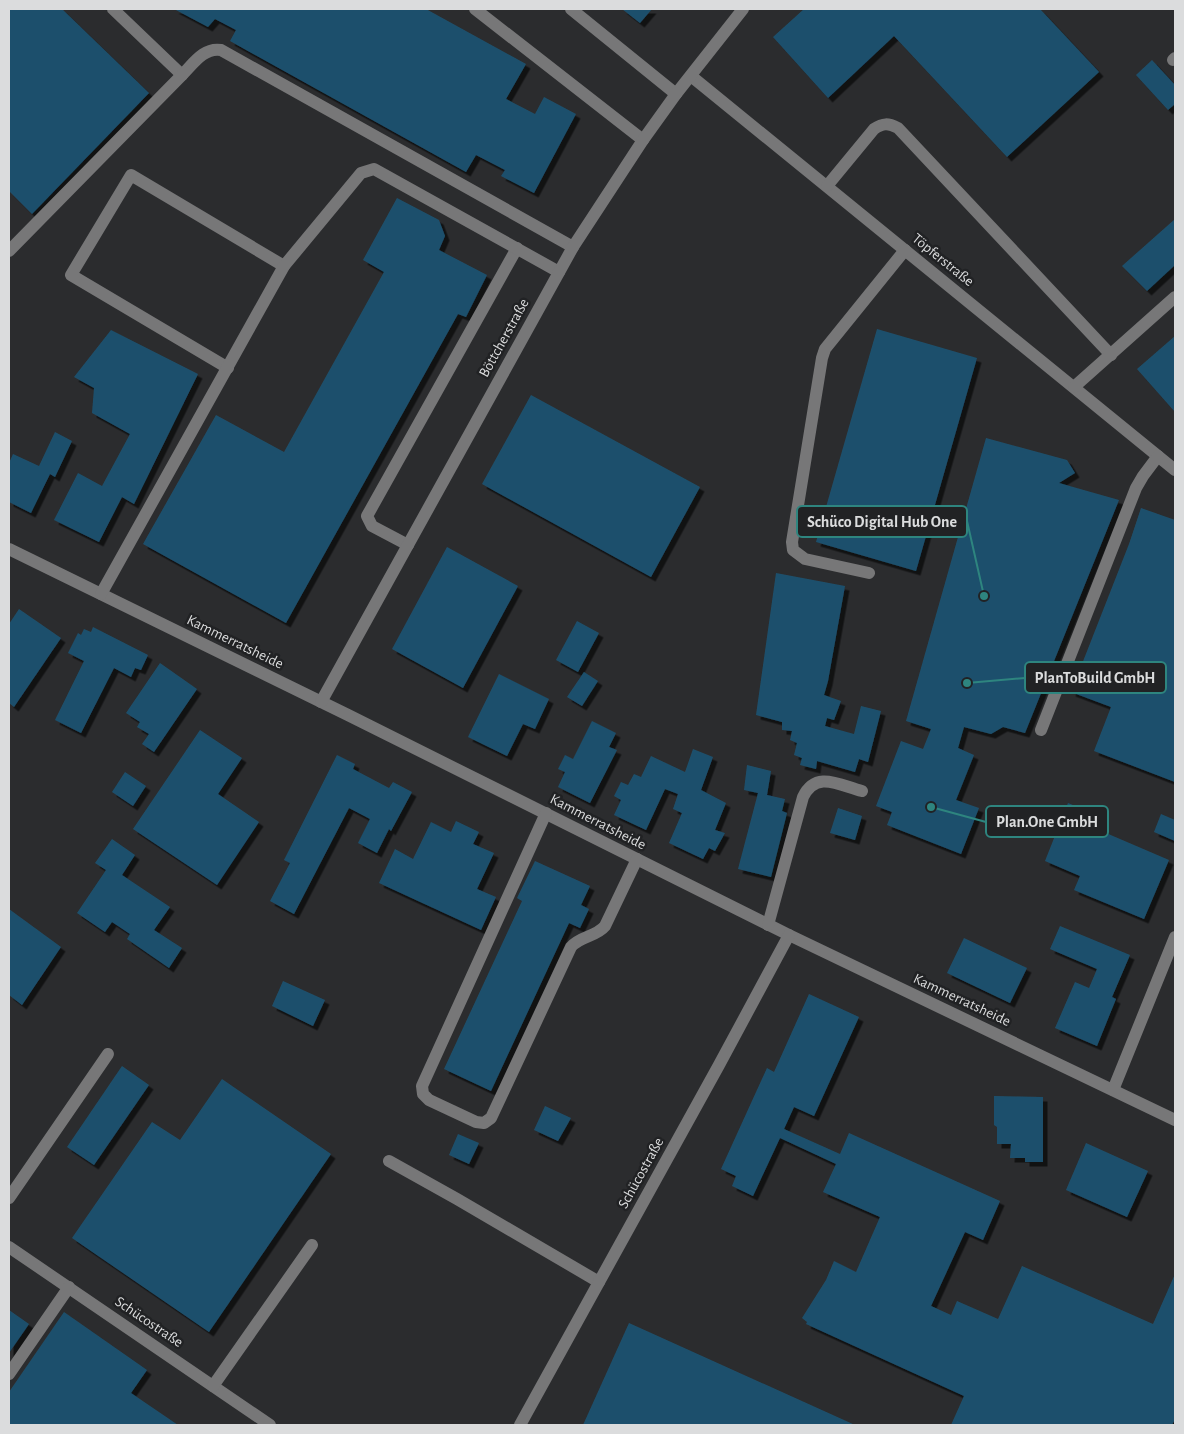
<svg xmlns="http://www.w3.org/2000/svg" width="1184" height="1434" viewBox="0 0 1184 1434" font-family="'Alegreya Sans',sans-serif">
<defs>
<filter id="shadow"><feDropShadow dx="4.5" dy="4.5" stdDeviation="0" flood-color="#0009"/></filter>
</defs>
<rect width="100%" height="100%" fill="#2b2c2e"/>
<g fill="#1e506c" filter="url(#shadow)">
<polygon points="9,9 62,9 149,93 32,214 9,191"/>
<polygon points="174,9 426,9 526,64 506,99 535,114 544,97 576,114 534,193 501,176 505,170 476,155 466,172 230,41 236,30 215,19 208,27"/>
<polygon points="622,9 652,9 640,23"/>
<polygon points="804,9 1040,9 1099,72 1007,157 894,36 828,98 773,37"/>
<polygon points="1152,60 1175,85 1175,104 1168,110 1136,75"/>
<polygon points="397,198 439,220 445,236 439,250 487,275 466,317 458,314 286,623 143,544 216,415 284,452 384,272 363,260"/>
<polygon points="1175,219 1175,265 1147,291 1122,266"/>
<polygon points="877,329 977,358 916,571 816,542"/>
<polygon points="111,330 198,374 134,504 122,497 99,542 54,520 78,473 102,486 130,434 92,413 94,388 74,377"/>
<polygon points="1175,336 1175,412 1137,369"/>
<polygon points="531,395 700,487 651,577 482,484"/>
<polygon points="55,432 72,441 55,477 50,474 31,513 9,502 9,463 13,454 39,466"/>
<polygon points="986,438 1067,460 1075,473 1059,483 1119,500 1025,733 1003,727 991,734 964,727 958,748 974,755 956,800 979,808 961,854 887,825 892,812 876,806 901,741 923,749 931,729 906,721"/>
<polygon points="1141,508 1175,520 1174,526 1175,527 1175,782 1094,751 1111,707 1071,692 1129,544"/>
<polygon points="447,547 518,586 463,688 392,649"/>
<polygon points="776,573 845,586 828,681 824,695 841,701 834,720 827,718 825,726 854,734 861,706 881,711 868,762 859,759 855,772 817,761 816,769 800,765 802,758 794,755 797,743 790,740 792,731 782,730 782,722 756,715"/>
<polygon points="19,609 61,638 14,707 9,703 9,624"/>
<polygon points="577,621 599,633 578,672 556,660"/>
<polygon points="93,627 148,655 141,670 135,668 131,677 114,668 81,733 55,720 84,661 68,653 78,633 81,635 84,629 91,632"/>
<polygon points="160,663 197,689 154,752 142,744 149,734 137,727 140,722 126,713"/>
<polygon points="584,672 598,681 582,706 567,697"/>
<polygon points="499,674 549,699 535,729 523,724 507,756 468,737"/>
<polygon points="592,721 616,733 609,747 617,750 590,803 558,787 565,772 558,769 565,755 573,759"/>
<polygon points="200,730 242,758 218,794 259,822 217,885 133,829"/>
<polygon points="693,749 713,757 701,790 726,803 715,830 725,833 715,851 709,848 703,859 669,843 682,813 673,809 678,794 665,789 646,830 614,815 621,800 614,796 621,782 628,785 634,774 641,777 651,756 685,772"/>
<polygon points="337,755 355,764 353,769 389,788 393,782 412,792 391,831 389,829 377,853 358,843 370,819 349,808 294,914 270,901 290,863 284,860"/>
<polygon points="747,765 771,771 767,795 785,799 782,811 787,813 771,877 738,869 758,793 744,790"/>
<polygon points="125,772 146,786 133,806 112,792"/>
<polygon points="1068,803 1104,818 1099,830 1169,860 1144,919 1074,890 1080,876 1045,861"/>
<polygon points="1019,805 1042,814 1034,833 1012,824"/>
<polygon points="838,808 862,816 855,840 830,833"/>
<polygon points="1161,814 1175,820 1175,841 1154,832"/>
<polygon points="456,821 479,832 473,844 494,853 477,889 496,897 481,930 379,883 395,849 413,859 431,822 451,832"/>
<polygon points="112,839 135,855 122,875 170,907 154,930 182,948 169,968 127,939 130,934 112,922 105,932 77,913 106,870 95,863"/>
<polygon points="535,861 590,886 581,905 589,909 580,928 569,923 491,1091 444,1069 522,901 517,898"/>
<polygon points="9,909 61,947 22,1005 9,995"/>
<polygon points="1060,926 1130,955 1112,997 1116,999 1097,1046 1055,1028 1075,982 1089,988 1097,969 1050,949"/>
<polygon points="964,938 1027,968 1010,1003 947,973"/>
<polygon points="283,981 325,1000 313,1026 272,1006"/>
<polygon points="809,994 859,1017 814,1116 794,1107 784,1129 840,1154 849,1133 1000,1201 983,1240 965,1232 931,1306 951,1315 957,1301 998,1319 1022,1266 1153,1324 1175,1274 1175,1419 1172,1425 951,1425 964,1396 806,1324 807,1322 802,1318 826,1280 834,1261 856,1272 880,1217 823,1192 836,1164 780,1138 753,1196 732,1186 736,1176 721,1169 767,1068 774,1072"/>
<polygon points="122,1066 149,1085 94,1165 67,1147"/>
<polygon points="222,1079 331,1154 209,1332 72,1238 152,1122 180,1140"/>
<polygon points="994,1096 1043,1097 1043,1162 1025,1162 1025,1158 1010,1158 1011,1144 997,1144 997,1127 994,1125"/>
<polygon points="545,1106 571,1118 558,1141 534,1130"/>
<polygon points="458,1134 479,1143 469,1164 449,1155"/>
<polygon points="1086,1143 1148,1171 1127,1217 1066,1190"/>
<polygon points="9,1310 29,1324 9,1353"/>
<polygon points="64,1312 147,1370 131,1393 178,1425 9,1425 9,1392"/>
<polygon points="629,1323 855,1425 583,1425"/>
</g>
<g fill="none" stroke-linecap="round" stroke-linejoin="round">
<g stroke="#777778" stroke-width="12">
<polyline points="113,9 182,75"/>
<polyline points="475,9 643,140"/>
<polyline points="571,9 676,94"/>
<polyline points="1173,60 1175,58"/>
<polyline points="691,76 1175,470"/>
<path d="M827,186L874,129C883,123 888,123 898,128L1111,355"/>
<path d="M9,251L182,75C193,64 204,47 221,50L573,247"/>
<polyline points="228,368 71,275 131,175 284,266"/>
<polyline points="1074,387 1175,297"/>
<polyline points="408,545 372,526 367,516 517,248"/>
<polyline points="9,549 348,715 789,935 1175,1120"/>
<polyline points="869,573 805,559 793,550 792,542 822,358 825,349 905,250"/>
<polyline points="101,594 284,266 361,173 374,169 559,272"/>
<polyline points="321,702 573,247 643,140 676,94 743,9"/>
<polyline points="1041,730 1136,488 1143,476 1158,456"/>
<path d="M546,813L422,1086L423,1094L429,1100L476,1122L484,1123L491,1118L571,947C580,936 596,937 605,926L637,859"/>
<path d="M768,925L803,797C816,770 839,785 862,791"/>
<polyline points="1113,1090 1175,937"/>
<polyline points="389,1161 457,1199 599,1282"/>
<polyline points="9,1198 108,1054"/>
<polyline points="9,1247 270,1425"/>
<polyline points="9,1374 69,1287"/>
<polyline points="213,1386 312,1245"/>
<polyline points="520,1425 719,1065 789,935"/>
</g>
</g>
<g text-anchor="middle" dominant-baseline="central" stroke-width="5" stroke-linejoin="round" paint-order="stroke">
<g font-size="15" fill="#dbdcdd" stroke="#212224">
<text transform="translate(943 260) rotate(39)">Töpferstraße</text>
<text transform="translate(504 338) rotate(-61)">Böttcherstraße</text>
<text transform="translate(235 642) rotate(26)">Kammerratsheide</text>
<text transform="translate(598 822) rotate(27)">Kammerratsheide</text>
<text transform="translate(962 1000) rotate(25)">Kammerratsheide</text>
<text transform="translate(641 1173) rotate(-61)">Schücostraße</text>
<text transform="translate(149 1322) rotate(34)">Schücostraße</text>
</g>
</g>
<path fill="none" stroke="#2e857f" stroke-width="2" d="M984 596L967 521M967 683L1025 678M931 807L986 822"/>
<g fill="#2e857f" stroke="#212224" stroke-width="2">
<circle cx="984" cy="596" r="5"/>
<circle cx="967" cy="683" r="5"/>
<circle cx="931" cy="807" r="5"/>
</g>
<g fill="#212224" stroke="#2e857f" stroke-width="2">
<rect x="797" y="506" width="170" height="31" rx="5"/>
<rect x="1025" y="662" width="141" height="31" rx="5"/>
<rect x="986" y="806" width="122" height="31" rx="5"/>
</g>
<g font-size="16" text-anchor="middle" font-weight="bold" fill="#dbdcdd">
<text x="882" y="527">Schüco Digital Hub One</text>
<text x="1095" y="683">PlanToBuild GmbH</text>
<text x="1047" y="827">Plan.One GmbH</text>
</g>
<rect width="1184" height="1434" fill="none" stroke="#dbdcdd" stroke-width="20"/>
</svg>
